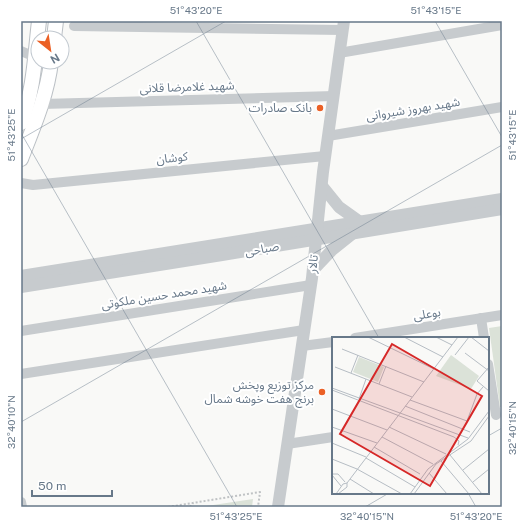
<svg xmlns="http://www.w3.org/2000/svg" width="523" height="528" viewBox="0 0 523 528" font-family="'Public Sans','Noto Sans Arabic',sans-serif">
<rect width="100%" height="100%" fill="#f9f9f7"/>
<g fill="#dbe2d8">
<polygon points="502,326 502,407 500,407 489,328"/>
<polygon points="253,499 252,507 200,507"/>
</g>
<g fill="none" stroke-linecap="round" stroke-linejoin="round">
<defs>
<g id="secondary">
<polyline points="54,38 56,21"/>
<path d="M21,123C34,91 35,55 39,21"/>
<path d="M21,159C33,128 47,96 51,62"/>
</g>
</defs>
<use href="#secondary" stroke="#bbc0c5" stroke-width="16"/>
<g stroke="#c0c3c5" stroke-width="2" stroke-dasharray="2 2" stroke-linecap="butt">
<polyline points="168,507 260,492 258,507"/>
<polyline points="190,507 193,503"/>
</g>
<g stroke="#c7cbce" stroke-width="10">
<polyline points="74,26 342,30"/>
<polyline points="21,51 35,57"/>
<polyline points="339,53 502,25"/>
<polyline points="42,104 334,96"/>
<polyline points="328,136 502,107"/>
<polyline points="21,183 33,185 325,156"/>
<polyline points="481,318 484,338"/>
<polyline points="21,331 311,285"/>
<polyline points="355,338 502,315"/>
<polyline points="302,346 333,342"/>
<polyline points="488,364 496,415"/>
<polyline points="21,374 304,330"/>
<polyline points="287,444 333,437"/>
<polyline points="21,502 22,507"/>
</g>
<g stroke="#c7cbce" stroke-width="12">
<polyline points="322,186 339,207 360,222"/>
<polyline points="313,270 332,250 352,234"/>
<polyline points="21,276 502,199"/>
<polyline points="21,287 222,255 502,209"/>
<polyline points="278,507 312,278 323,172 344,21"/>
</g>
<use href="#secondary" stroke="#fff" stroke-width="14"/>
</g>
<path fill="none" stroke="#677889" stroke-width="1" stroke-opacity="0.45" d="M196,21L379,338M435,21L502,137M21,133L237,507M21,139L226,21M21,422L502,145M488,436L502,428M468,493L476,507M365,507L389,493"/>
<g fill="#eb6025" stroke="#fff" stroke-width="1.5">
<circle cx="320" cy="108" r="4"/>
<circle cx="322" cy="392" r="4"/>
</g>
<g text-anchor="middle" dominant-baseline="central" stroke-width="4" stroke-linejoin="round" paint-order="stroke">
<g font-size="12" fill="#677889" stroke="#fff">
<text transform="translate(187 87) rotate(-2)">شهید غلامرضا قلانی</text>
<text transform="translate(413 109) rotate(-9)">شهید بهروز شیروانی</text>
<text transform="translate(172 158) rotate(-6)">کوشان</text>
<text transform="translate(262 249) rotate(-10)">صباحی</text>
<text transform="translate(313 264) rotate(-84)">تالار</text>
<text transform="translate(164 295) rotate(-9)">شهید محمد حسین ملکوتی</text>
<text transform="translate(427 314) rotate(-9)">بوعلی</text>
</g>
<g font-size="12" fill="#677889" stroke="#fff" text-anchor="end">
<text x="312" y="108">بانک صادرات</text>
<text x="314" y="385">مرکز توزیع وپخش<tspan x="314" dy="14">برنج هفت خوشه شمال</tspan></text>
</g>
</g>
<g transform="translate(332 337)">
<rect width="157" height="157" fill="#f9f9f7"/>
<path d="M119,18L147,39L139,52L104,39ZM27,20L52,30L46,45L21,35Z" fill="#dbe2d8"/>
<path fill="none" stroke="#b6bdc4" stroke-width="1" d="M36,0L102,32M72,0L111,20M104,0L120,8M139,0L157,14M10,12L92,45M133,16L157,34M123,18L137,0M3,30L80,60M157,30L145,44L157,54M19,36L26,18M47,47L54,29M0,51L136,101M0,53L122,100L127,104L126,108M27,62L34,42M78,63L135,84L145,57L151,50M73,69L138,95M0,72L55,93M0,90L45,106M57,90L114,117M50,100L101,127M0,106L34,120M42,110L88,137M118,118L150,157M34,121L83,150M0,122L25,132L70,157M109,124L137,157M131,133L157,112M97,136L115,157M0,137H6L13,145M0,138L9,149M18,142L42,157M141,145L157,132M15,146L126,0M4,157L11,147L15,146M6,157L15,150V146M78,157L96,132L136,102L157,74M82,157L104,127L139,104L157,79"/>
<path fill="#d62828" fill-opacity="0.15" stroke="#d62828" stroke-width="2" d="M60,7L150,59L98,149L8,97Z"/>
<rect width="157" height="157" fill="none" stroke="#677889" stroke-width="2"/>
</g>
<rect width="523" height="528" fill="none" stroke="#ffffff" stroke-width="44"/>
<g transform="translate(50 50) rotate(150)"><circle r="19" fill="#ffffff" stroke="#c2c9d0"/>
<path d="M0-3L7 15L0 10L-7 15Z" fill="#eb6025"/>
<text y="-6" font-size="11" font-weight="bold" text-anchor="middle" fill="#677889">N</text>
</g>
<path d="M32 490v6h80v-6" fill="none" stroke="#677889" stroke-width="2"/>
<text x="38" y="490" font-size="12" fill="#677889" stroke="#ffffff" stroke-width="3" paint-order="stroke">50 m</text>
<rect x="22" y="22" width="479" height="484" fill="none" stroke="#677889" stroke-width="1.5"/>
<g font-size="10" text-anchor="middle" fill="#677889">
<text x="196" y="14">51°43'20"E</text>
<text x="436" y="14">51°43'15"E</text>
<text transform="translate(11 135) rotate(-90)" y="4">51°43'25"E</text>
<text transform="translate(512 135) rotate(-90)" y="4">51°43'15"E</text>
<text transform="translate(11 422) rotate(-90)" y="4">32°40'10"N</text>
<text transform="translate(512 428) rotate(-90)" y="4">32°40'15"N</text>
<text x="236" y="520">51°43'25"E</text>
<text x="367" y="520">32°40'15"N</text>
<text x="476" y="520">51°43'20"E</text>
</g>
</svg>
